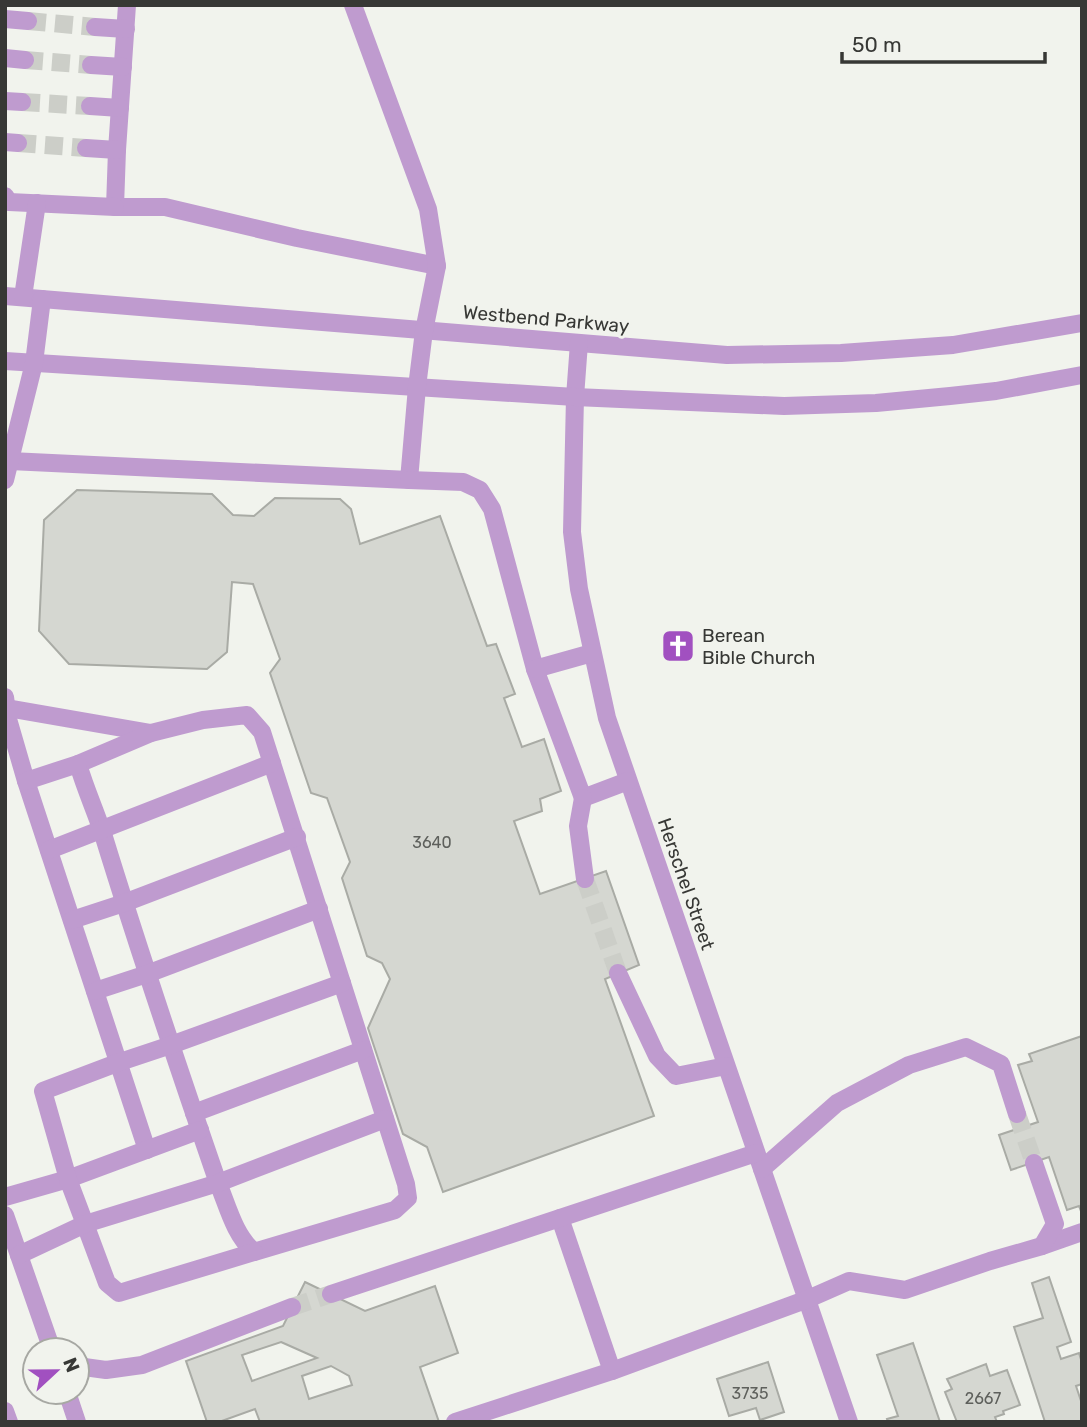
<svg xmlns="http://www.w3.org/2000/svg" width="1087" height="1427" viewBox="0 0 1087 1427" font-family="Rubik,sans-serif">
<rect width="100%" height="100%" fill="#f1f3ed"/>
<g fill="#d5d7d1" stroke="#a9aba5" stroke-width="2" fill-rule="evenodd">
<polygon points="77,490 212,494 233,515 254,516 275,498 340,499 351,509 360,544 440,516 487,646 496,644 515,694 504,698 522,747 544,739 561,791 540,799 542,811 514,821 540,894 606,871 639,965 605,979 654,1116 443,1192 427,1147 403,1134 368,1028 390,979 382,963 367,956 342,878 350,862 327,798 311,793 270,673 280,659 253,584 232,582 227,652 207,669 69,664 39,631 44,520"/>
<polygon points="1082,1036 1082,1214 1079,1206 1067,1210 1049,1157 1011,1170 999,1135 1038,1122 1018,1065 1032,1061 1029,1054"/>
<polygon points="1049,1277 1071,1342 1057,1347 1061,1359 1079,1353 1082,1363 1082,1384 1076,1386 1082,1404 1082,1421 1078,1422 1045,1422 1014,1327 1043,1318 1032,1283"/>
<path d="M305,1282L365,1311L435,1286L458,1353L420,1367L439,1422H260L255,1409L219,1422H207L186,1361L283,1326ZM281,1342L317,1358L252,1381L242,1355ZM331,1366L349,1376L352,1385L309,1399L302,1376Z"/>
<polygon points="913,1343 940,1422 888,1422 887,1419 898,1416 877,1355"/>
<polygon points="768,1362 784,1412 760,1420 756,1408 729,1416 717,1379"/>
<polygon points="986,1364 990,1376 1007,1370 1020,1405 1003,1411 1004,1414 995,1417 997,1422 957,1422 945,1392 952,1389 947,1379"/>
</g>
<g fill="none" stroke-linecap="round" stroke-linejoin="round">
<g stroke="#cccec8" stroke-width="18" stroke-dasharray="18 9" stroke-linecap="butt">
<polyline points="28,21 95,27"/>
<polyline points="25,60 91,65"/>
<polyline points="22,102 90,106"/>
<polyline points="18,143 86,148"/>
<polyline points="585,879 618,973"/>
<polyline points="1017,1114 1034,1163"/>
<polyline points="292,1307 331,1294"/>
</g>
<g stroke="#bf9bcf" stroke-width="18">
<polyline points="127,5 117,150 115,207 165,207 297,238 437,266"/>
<polyline points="5,19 28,21"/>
<polyline points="95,27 126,29"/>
<polyline points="5,58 25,60"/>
<polyline points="91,65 123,67"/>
<polyline points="5,101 22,102"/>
<polyline points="90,106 120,108"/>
<polyline points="5,142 18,143"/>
<polyline points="86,148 117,150"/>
<polyline points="5,196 9,202 115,207"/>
<polyline points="5,296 727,355 841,353 953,345 1082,323"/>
<polyline points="23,297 37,203"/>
<polyline points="579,343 575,397 572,532 579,589 607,718 849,1422"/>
<polyline points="5,361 575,397 784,406 876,403 950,396 996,391 1082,375"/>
<polyline points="10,461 409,480 417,387 424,331 437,266 428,209 353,5"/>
<polyline points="5,480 34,363 42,299"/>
<polyline points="409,480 463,482 480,490 492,509 535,669 583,798 628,781"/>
<polyline points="535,669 592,653"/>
<polyline points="5,697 8,719 26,781 147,1150"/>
<polyline points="7,708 151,733"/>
<path d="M247,715L262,732L406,1184L408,1198L395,1210L254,1252C234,1234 228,1207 218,1183C178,1067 139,951 103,834C95,810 85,788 78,764L151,733L203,720Z"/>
<polyline points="26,781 78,764"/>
<polyline points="583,798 578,826 585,879"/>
<polyline points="49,850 272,763"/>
<polyline points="72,920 124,903 297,837"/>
<polyline points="618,973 657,1056 676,1076 726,1066"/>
<polyline points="95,991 147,974 319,909"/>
<polyline points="194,1113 363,1050"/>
<polyline points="762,1169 837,1103 909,1065 966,1047 1001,1064 1017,1114"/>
<polyline points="5,1197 68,1179 200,1130"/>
<polyline points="5,1215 52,1350"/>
<polyline points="560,1218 612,1371"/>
<polyline points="1042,1246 1082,1232"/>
<polyline points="254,1252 119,1293 107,1283 85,1224 68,1179 43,1091 117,1063 171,1045 342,983"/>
<polyline points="19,1255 85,1224 218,1183 385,1119"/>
<polyline points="331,1294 756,1153"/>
<polyline points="77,1366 106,1370 142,1365 292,1307"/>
<polyline points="67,1392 77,1422"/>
<polyline points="5,1411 9,1422"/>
<polyline points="455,1422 612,1371 808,1299 849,1281 905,1290 990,1261 1042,1246 1055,1224 1034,1163"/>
</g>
</g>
<defs>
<symbol id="church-square" viewBox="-11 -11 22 22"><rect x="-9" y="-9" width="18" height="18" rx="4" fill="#a150c0" stroke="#f1f3ed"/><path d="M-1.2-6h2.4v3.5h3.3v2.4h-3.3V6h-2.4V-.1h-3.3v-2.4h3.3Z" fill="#fff"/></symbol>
</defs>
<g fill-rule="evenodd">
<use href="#church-square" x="659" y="627" width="38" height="38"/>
</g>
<g text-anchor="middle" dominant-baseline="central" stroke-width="6" stroke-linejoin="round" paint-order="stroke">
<g font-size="16" fill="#5e605c">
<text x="432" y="842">3640</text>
<text x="750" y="1393">3735</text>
<text x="983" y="1398">2667</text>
</g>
<g font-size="19" fill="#373835" stroke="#f1f3ed">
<text transform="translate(546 319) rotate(5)">Westbend Parkway</text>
<text transform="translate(686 884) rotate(71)">Herschel Street</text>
</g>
<g font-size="19" fill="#373835" stroke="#f1f3ed" text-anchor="start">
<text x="702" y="635">Berean<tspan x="702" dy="22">Bible Church</tspan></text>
</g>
</g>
<rect width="1087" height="1427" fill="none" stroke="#373835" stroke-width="14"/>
<g transform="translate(56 1371) rotate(68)"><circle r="33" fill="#f1f3ed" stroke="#a7a8a3" stroke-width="2"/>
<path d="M0-5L12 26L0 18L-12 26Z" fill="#a150c0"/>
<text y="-10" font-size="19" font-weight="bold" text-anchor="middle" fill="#373835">N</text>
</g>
<path d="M842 52v10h203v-10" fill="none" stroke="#373835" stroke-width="3.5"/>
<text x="852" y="52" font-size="21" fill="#373835" stroke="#f1f3ed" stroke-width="5" paint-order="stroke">50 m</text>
</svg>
